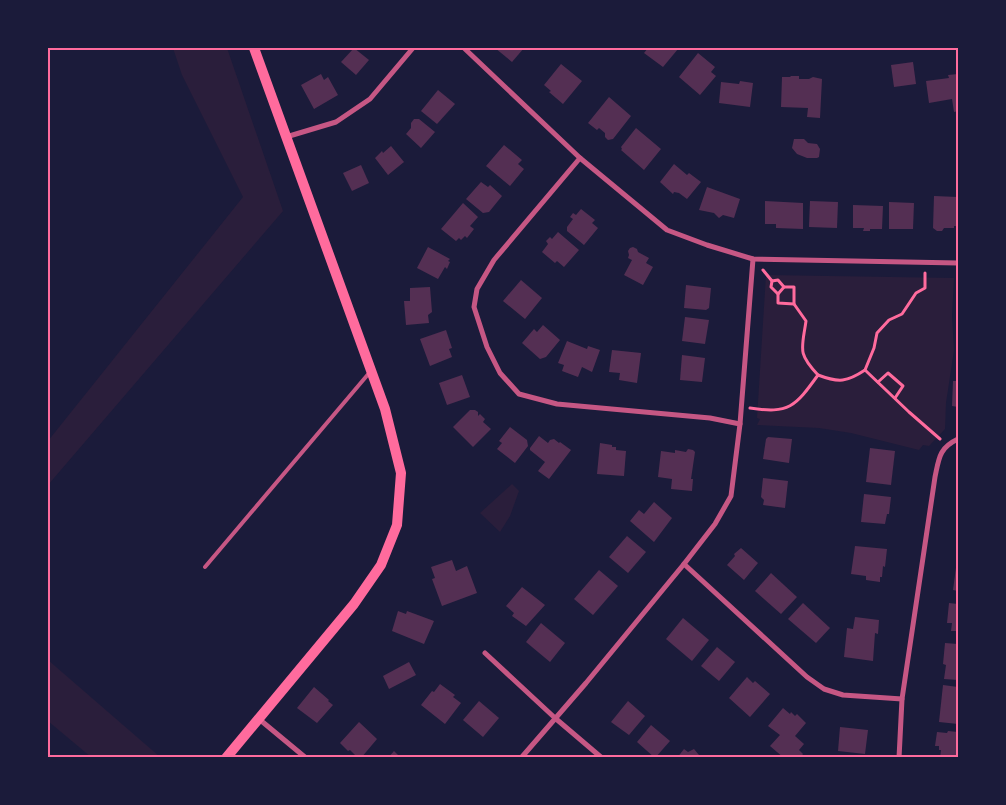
<svg xmlns="http://www.w3.org/2000/svg" width="1006" height="805" viewBox="0 0 1006 805" font-family="'Alegreya Sans',sans-serif">
<rect width="100%" height="100%" fill="#1b1b3a"/>
<g fill="#2a1e3b">
<polygon points="173,48 227,48 283,211 48,485 48,441 243,197 182,75"/>
<polygon points="766,275 954,278 952,316 954,350 946,403 945,429 929,446 923,445 919,450 851,433 819,428 757,425 760,419 757,418"/>
<polygon points="512,484 519,491 510,516 500,532 480,513"/>
<polygon points="48,660 160,757 91,757 48,721"/>
</g>
<g fill="#542f53">
<polygon points="354,48 369,60 356,75 341,62"/>
<polygon points="495,48 524,48 512,62"/>
<polygon points="648,48 676,48 678,49 663,67 644,53"/>
<polygon points="698,53 715,67 711,72 716,76 700,95 679,77"/>
<polygon points="913,62 916,84 894,87 891,65"/>
<polygon points="561,64 582,81 563,104 549,92 551,91 544,85"/>
<polygon points="321,74 324,80 328,77 338,95 314,109 301,85"/>
<polygon points="958,74 958,111 954,112 952,99 929,103 926,81 949,78 948,75"/>
<polygon points="791,76 799,76 799,79 809,79 813,77 822,79 820,118 807,117 808,108 781,107 782,77 790,77"/>
<polygon points="740,81 753,83 750,107 719,103 721,82 739,84"/>
<polygon points="438,90 455,104 437,124 421,111"/>
<polygon points="609,97 631,116 613,139 608,140 605,137 605,133 599,128 597,130 588,123"/>
<polygon points="414,119 419,119 435,132 421,148 406,134 411,128 411,123"/>
<polygon points="636,128 661,149 644,170 621,150 622,149 621,147"/>
<polygon points="794,139 804,139 808,143 817,144 820,149 819,157 817,158 807,158 797,154 792,148"/>
<polygon points="504,145 522,160 518,164 524,169 510,186 486,166"/>
<polygon points="391,146 404,162 388,175 375,158 382,151 383,153"/>
<polygon points="674,164 687,175 689,173 701,182 687,199 679,193 674,192 673,194 660,182"/>
<polygon points="361,165 369,183 352,191 343,173"/>
<polygon points="481,182 488,187 490,185 502,196 489,212 483,213 466,199"/>
<polygon points="707,187 740,199 734,218 723,215 719,218 714,213 699,210"/>
<polygon points="934,196 958,197 958,226 954,226 954,228 944,228 942,231 937,231 933,228"/>
<polygon points="765,201 803,203 803,229 776,228 776,224 765,224"/>
<polygon points="810,201 838,202 837,228 809,227"/>
<polygon points="889,202 914,203 913,229 889,229"/>
<polygon points="463,203 478,217 470,226 474,229 467,238 465,236 461,240 459,238 456,241 441,229"/>
<polygon points="853,205 883,206 882,229 870,229 870,231 863,231 864,228 853,228"/>
<polygon points="581,209 595,220 592,223 598,228 584,245 567,231 567,227 573,219 570,217 573,213 576,215"/>
<polygon points="558,232 579,250 564,267 557,261 555,263 542,252 548,244 546,241 550,237 552,239"/>
<polygon points="428,247 450,259 448,261 450,262 447,269 445,267 438,279 417,268"/>
<polygon points="633,247 637,249 638,252 649,258 646,263 653,267 643,285 624,275 632,260 628,258 629,255 628,251 630,248"/>
<polygon points="521,280 542,298 525,319 503,301"/>
<polygon points="686,285 711,288 709,308 706,310 684,308"/>
<polygon points="430,287 432,312 428,315 429,323 406,325 404,301 410,301 410,288"/>
<polygon points="685,317 709,320 705,344 682,341"/>
<polygon points="543,325 560,340 546,357 540,359 522,343 534,329 537,332"/>
<polygon points="446,330 452,348 449,349 452,357 430,366 420,339"/>
<polygon points="567,341 587,349 588,346 600,350 592,372 582,367 578,377 562,371 564,365 558,363"/>
<polygon points="612,350 641,353 637,383 619,380 620,373 609,372"/>
<polygon points="682,355 705,358 702,382 680,380"/>
<polygon points="462,375 470,397 447,405 439,383"/>
<polygon points="953,381 958,381 958,407 952,406"/>
<polygon points="470,410 475,410 478,412 478,416 480,414 485,419 483,422 491,429 473,447 453,427"/>
<polygon points="510,427 527,440 528,446 515,463 497,449 502,443 499,441"/>
<polygon points="539,436 548,443 550,440 554,439 559,443 560,442 571,450 549,479 538,471 545,462 530,450 530,448"/>
<polygon points="768,437 792,439 789,463 763,459 766,439"/>
<polygon points="600,443 612,445 612,447 616,447 616,450 626,451 624,476 597,474"/>
<polygon points="870,448 895,451 891,485 866,482"/>
<polygon points="688,449 693,450 695,452 691,479 693,479 692,491 671,489 672,479 658,477 661,451 675,453 675,450 686,452"/>
<polygon points="763,478 788,481 785,508 763,505 764,500 761,497"/>
<polygon points="864,494 891,497 889,514 887,514 885,524 861,522"/>
<polygon points="654,502 672,518 654,542 630,521 639,510 644,514"/>
<polygon points="627,536 646,552 628,573 609,557"/>
<polygon points="855,546 887,549 885,567 883,566 882,577 880,577 880,582 866,580 866,576 851,574"/>
<polygon points="741,548 758,563 744,580 727,565 735,556 734,554"/>
<polygon points="452,560 456,571 467,566 477,593 442,606 432,579 435,578 431,567"/>
<polygon points="957,560 958,560 958,591 953,590"/>
<polygon points="599,570 618,586 593,615 574,599"/>
<polygon points="771,573 797,597 781,614 755,591"/>
<polygon points="522,587 545,605 526,626 512,616 514,613 506,606"/>
<polygon points="803,603 830,628 816,643 788,619"/>
<polygon points="949,603 958,604 958,631 951,631 952,623 947,623"/>
<polygon points="398,611 406,614 407,611 434,621 424,644 392,631"/>
<polygon points="855,617 879,620 878,634 875,633 873,661 844,657 847,628 853,629"/>
<polygon points="683,618 709,640 692,661 666,639"/>
<polygon points="541,623 565,643 550,662 526,642"/>
<polygon points="945,643 958,644 958,680 944,679 946,665 943,664"/>
<polygon points="717,647 735,662 719,681 701,666"/>
<polygon points="409,662 416,675 389,689 383,676"/>
<polygon points="747,677 753,683 755,681 770,694 750,717 729,698"/>
<polygon points="440,684 455,695 453,697 461,703 445,724 421,705 432,691 434,692"/>
<polygon points="943,685 958,687 958,724 939,722"/>
<polygon points="314,687 329,700 328,701 333,705 317,723 297,708"/>
<polygon points="479,701 499,718 483,737 463,720"/>
<polygon points="628,701 645,716 629,735 611,722"/>
<polygon points="783,708 790,714 791,712 795,716 797,714 806,723 795,736 804,744 799,750 803,754 800,758 784,758 770,746 780,735 768,726"/>
<polygon points="359,722 377,739 361,758 358,758 350,750 348,751 340,743"/>
<polygon points="651,725 670,741 655,758 637,742"/>
<polygon points="840,727 868,730 865,754 838,751"/>
<polygon points="948,731 958,732 958,758 940,758 941,750 939,750 939,746 935,746 937,732 947,733"/>
<polygon points="684,749 688,752 694,749 699,755 699,758 677,758"/>
<polygon points="394,751 401,758 388,758"/>
</g>
<g fill="none" stroke-linecap="round" stroke-linejoin="round">
<g stroke="#ff6b9d" stroke-width="3">
<path d="M763,270L772,281L778,280L784,287H794V304L806,321C802,349 797,353 818,375"/>
<polyline points="772,281 771,287 778,294 778,303 794,304"/>
<polyline points="778,294 784,287"/>
<polyline points="865,370 874,348 877,333 889,320 902,314 916,293 925,288 925,273"/>
<polyline points="878,382 888,373 903,386 895,398"/>
<path d="M750,408C789,414 795,407 818,375C839,383 847,382 865,370L909,412L940,439"/>
</g>
<polyline stroke="#c65784" stroke-width="4" points="205,567 370,372"/>
<g stroke="#c65784" stroke-width="5">
<polyline points="464,48 580,158 667,230 707,245 753,259 958,263"/>
<polyline points="286,137 336,122 370,99 413,48"/>
<polyline points="580,158 494,260 477,289 474,307 487,347 500,373 519,394 557,404 710,418 740,424"/>
<polyline points="684,564 807,677 824,689 843,695 902,699"/>
<polyline points="485,653 555,718 602,758"/>
<polyline points="259,719 306,758"/>
<polyline points="521,758 586,683 684,564 715,524 731,496 740,424 753,259"/>
<path d="M899,758L902,699L935,477C939,458 939,448 958,439"/>
</g>
<polyline stroke="#ff6b9d" stroke-width="10" points="226,758 354,604 381,565 397,525 401,473 385,409 254,48"/>
</g>
<rect width="1006" height="805" fill="none" stroke="#1b1b3a" stroke-width="98"/>
<rect x="49" y="49" width="908" height="707" fill="none" stroke="#ff6b9d" stroke-width="2"/>
</svg>
